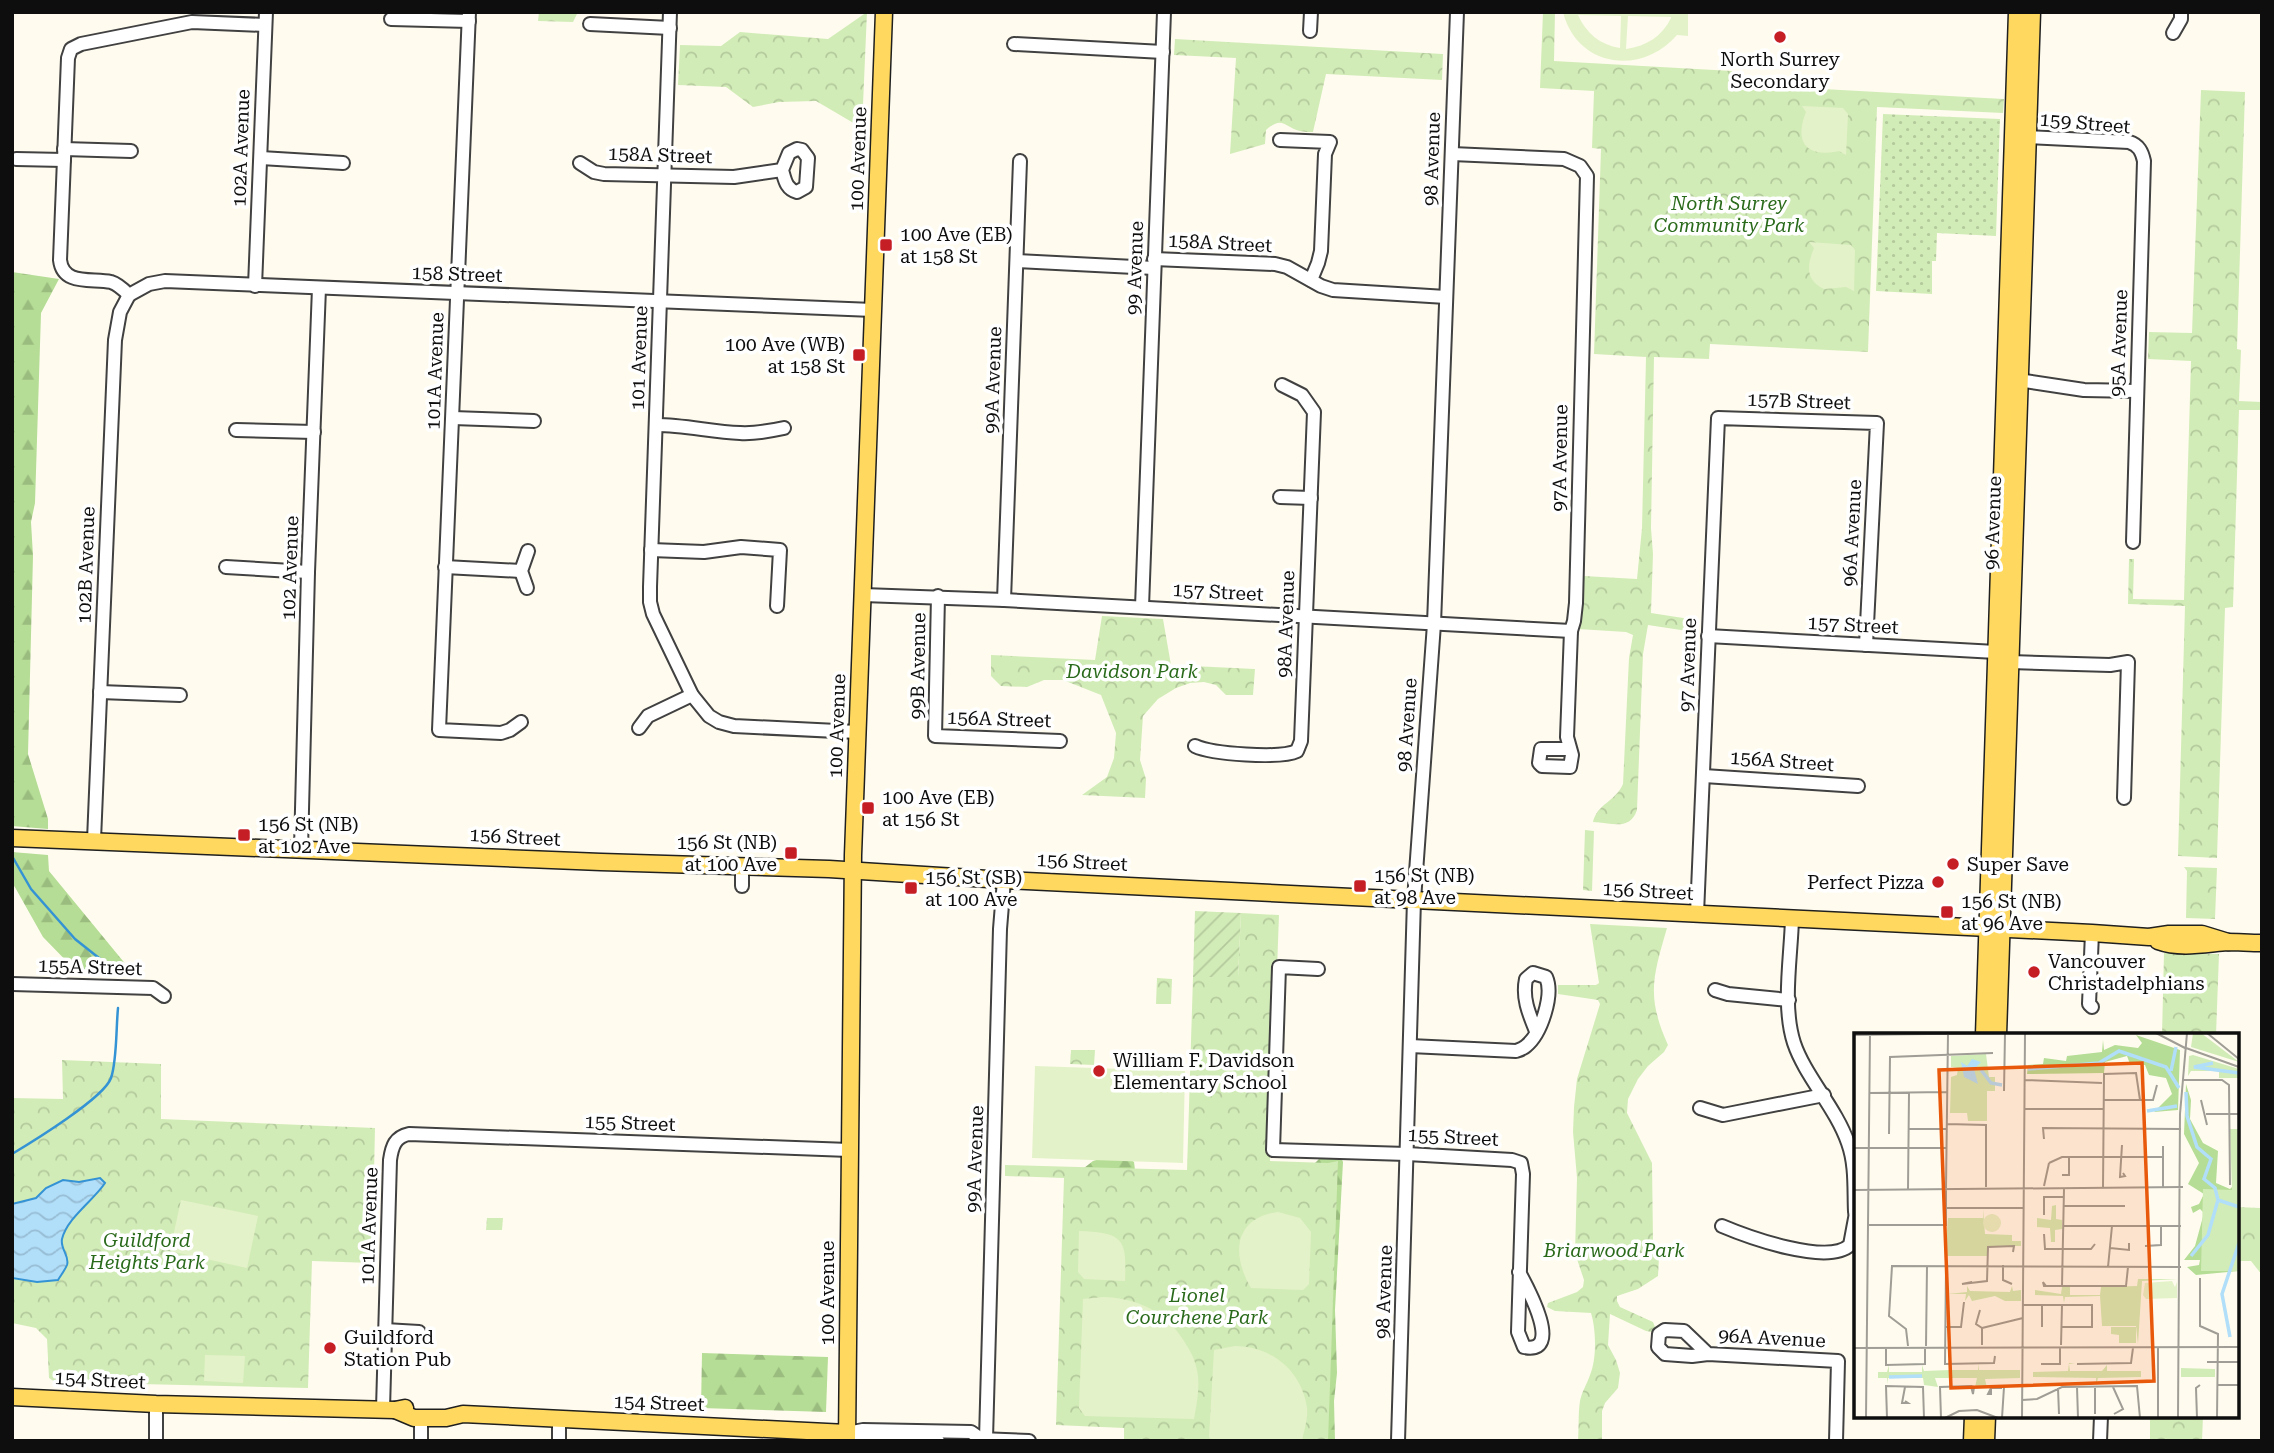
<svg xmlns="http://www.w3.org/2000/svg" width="2274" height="1453" viewBox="0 0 2274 1453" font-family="'Roboto Serif',serif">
<defs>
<pattern id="grass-dots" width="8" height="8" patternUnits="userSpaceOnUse" patternTransform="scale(1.75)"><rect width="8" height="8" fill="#d2ecb7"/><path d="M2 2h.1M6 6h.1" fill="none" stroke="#b3c99c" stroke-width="1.8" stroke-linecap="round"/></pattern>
<pattern id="forest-firs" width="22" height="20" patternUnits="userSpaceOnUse" patternTransform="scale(1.75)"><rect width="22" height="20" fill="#b5dd95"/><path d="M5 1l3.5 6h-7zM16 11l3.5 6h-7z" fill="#9abc7f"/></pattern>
<pattern id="park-crowns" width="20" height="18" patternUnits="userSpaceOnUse" patternTransform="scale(1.75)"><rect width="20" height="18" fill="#d2ecb7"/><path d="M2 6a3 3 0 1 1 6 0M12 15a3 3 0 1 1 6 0" fill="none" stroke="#b3c99c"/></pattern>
<pattern id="garden-furrows" width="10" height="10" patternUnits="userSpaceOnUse" patternTransform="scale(1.75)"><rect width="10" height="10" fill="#d2ecb7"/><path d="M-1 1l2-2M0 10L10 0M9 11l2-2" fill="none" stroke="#b3c99c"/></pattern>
<pattern id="water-waves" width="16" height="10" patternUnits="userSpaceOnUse" patternTransform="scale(1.75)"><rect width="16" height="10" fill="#b1def9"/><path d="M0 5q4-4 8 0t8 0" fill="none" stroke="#97bdd4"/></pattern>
</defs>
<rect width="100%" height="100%" fill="#fffcef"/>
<polygon fill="url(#grass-dots)" points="1883,114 2000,119 1996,236 1937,233 1936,261 1932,261 1932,294 1876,291"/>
<g fill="url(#forest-firs)">
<polygon points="12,272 59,279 41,313 35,503 31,522 33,556 28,754 48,819 48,829 12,826"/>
<polygon points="12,852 48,855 49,871 132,972 78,973 43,937 12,882"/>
<polygon points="1321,1157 1341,1157 1343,1162 1335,1310 1337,1373 1334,1401 1335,1441 1320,1441 1314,1164"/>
<polygon points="1103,1158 1131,1160 1134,1162 1135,1170 1084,1168 1093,1161"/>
<polygon points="702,1353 828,1357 826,1412 701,1408"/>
</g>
<g fill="url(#park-crowns)">
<polygon points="539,12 578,12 573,22 538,21"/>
<polygon points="867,12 862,128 816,101 779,102 753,107 726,87 678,85 680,45 721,46 740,32 828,39"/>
<path d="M1543,12H1555L1554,61L1732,71V84L2004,99L2003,113L1877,107L1868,352L1710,344L1709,359L1654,357L1651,528L1653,554L1651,613L1696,620L1694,632L1648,625L1643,654L1637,810C1630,831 1612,823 1593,822C1597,804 1616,801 1623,784L1629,658L1633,635L1626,632L1578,629L1582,615L1584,576L1637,579L1642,528L1646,357L1594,354L1601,149L1592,148L1594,91L1540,88Z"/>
<path d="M1175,39L1443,54L1442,80L1326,74L1313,132C1309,132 1304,132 1300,131C1284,127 1283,115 1266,130L1265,144L1230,154L1236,58L1174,55Z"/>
<polygon points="2201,90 2245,92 2237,349 2241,350 2239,401 2262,402 2262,410 2239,410 2233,607 2225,608 2217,858 2178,856 2185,606 2128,604 2129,559 2134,559 2133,599 2184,600 2191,361 2148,359 2149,332 2192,333"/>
<polygon points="1102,616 1163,619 1171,665 1255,669 1253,695 1226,695 1216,685 1204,682 1190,683 1176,688 1158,699 1143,716 1140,760 1146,779 1145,798 1082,795 1107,777 1114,758 1116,733 1101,695 1063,680 1044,680 1027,687 1001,686 991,676 991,655 1095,660"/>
<polygon points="1585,830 1594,831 1592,891 1583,890"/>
<polygon points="2184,867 2217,868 2215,919 2186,918 2187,871"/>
<polygon points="1241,913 1279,915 1270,1161 1328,1163 1338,1161 1328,1441 1124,1441 1124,1428 1056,1425 1064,1178 1005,1176 1005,1165 1187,1170 1193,977 1238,977"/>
<path d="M1590,924L1667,928C1653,977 1646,996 1668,1045L1664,1052L1648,1066L1638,1079L1628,1099L1627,1113L1652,1163L1653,1241L1659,1257L1658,1276L1638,1289L1617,1296V1301L1620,1307L1653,1322L1655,1327L1652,1332L1646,1331L1610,1314L1608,1345L1616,1360L1620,1373L1618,1388L1605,1403L1602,1411V1441H1578C1579,1428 1578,1414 1580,1401C1582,1391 1587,1384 1590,1375C1597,1358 1596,1329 1591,1313L1555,1311L1547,1307L1548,1303L1577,1292L1583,1287L1584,1280L1575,1253L1577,1178L1573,1132L1574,1107L1577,1079L1600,1004L1598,1000L1558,994V985H1596L1599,983Z"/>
<polygon points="2164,953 2219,954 2216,1035 2162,1035"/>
<polygon points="1157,978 1172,979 1171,1004 1156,1004"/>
<polygon points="1071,1050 1095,1050 1094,1065 1070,1064"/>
<polygon points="62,1060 161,1064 161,1119 375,1128 372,1263 312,1261 308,1388 55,1382 49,1378 47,1339 36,1328 12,1323 12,1098 63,1099"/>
<polygon points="2262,1206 2262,1275 2251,1261 2237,1261 2237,1207 2260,1208"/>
<polygon points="487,1218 503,1218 502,1230 486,1230"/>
<polygon points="2150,1416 2203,1416 2202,1441 2150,1441"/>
</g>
<polygon fill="url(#garden-furrows)" points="1195,911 1241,913 1238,977 1193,977"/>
<g fill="#e4f2c9" fill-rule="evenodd">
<path d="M1563,12H1688V36L1677,35C1642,76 1577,68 1563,12ZM1578,15L1621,16L1620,48C1600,45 1586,33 1578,15ZM1628,16L1671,17V18C1662,36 1647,46 1626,49Z"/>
<path d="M1802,106L1843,108L1848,114L1846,155L1839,151C1806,158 1794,142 1806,112Z"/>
<path d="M1809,242L1851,245L1855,250L1854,291L1846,287L1824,289C1805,280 1807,265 1814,248Z"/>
<polygon points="1035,1066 1185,1071 1183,1163 1032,1158"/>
<polygon points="181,1200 258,1216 247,1268 170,1251"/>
<path d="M1278,1212L1300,1218L1311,1232L1309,1284L1303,1290L1251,1288C1231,1254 1234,1218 1278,1212Z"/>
<path d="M1079,1231C1122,1233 1127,1237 1125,1281L1084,1279L1078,1272Z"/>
<path d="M1103,1297C1138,1298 1166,1312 1184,1341C1189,1349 1194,1357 1196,1366C1201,1383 1197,1402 1194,1419L1085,1416L1079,1408L1083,1299Z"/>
<path d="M1235,1346C1271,1346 1302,1371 1307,1408C1308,1419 1304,1431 1302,1441H1212L1209,1437L1214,1350Z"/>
<polygon points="205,1355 245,1356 243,1383 204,1381"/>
</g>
<path fill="url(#water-waves)" stroke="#3493d4" stroke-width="2" d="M100,1178L105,1183C94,1200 67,1218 62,1239C60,1249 70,1256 67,1265C65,1270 61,1275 58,1280L37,1282L12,1278V1204L36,1198L46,1188L63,1180L79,1182Z"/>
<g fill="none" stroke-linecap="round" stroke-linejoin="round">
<g stroke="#3493d4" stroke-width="2.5">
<polyline points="12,856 31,889 75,939 104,962"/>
<path d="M12,1154C32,1142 104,1098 111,1078C117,1061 116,1028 118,1008"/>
</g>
<defs>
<g id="minor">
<polyline points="469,12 439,730 501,733 510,730 521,722"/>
<polyline points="670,12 650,587 650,602 653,614 692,695 709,716 719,722 734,726 857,732"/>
<polyline points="391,19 469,21"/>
<polyline points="590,24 670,28"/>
<path d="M265,25L192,22L81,44L71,49L68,58L60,260C63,286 92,278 111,282C118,284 124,290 129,295L149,284L165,281L873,310"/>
<polyline points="1310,31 1311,12"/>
<polyline points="2173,33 2181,19 2181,12"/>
<polyline points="1014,44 1163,52"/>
<path d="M2028,137L2129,142C2139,145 2142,152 2144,161L2133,542"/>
<polyline points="1280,140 1330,142 1325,154 1321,251 1318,263 1311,280"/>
<polyline points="64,149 131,151"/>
<polyline points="1452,154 1564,159 1580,166 1587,176 1576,603 1574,621 1571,631 1567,737 1572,755 1570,767 1542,766 1539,763 1541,749 1569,749"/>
<polyline points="261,158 343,163"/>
<polyline points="16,159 64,160"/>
<path d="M580,163L594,172L604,174L734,177L782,170C785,180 786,189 797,192L806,187L808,158L802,150L797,149L789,153L782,170"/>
<polyline points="1154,259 1275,264 1287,267 1321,286 1333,290 1446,297"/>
<polyline points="1017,261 1154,268"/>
<polyline points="255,286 266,12"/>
<polyline points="2012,379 2084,390 2137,391"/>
<polyline points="453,418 534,421"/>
<path d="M656,425C685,425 712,432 740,433C755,434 770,431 784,428"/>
<polyline points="236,430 314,432"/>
<polyline points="1280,497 1311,498"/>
<polyline points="651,550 704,552 741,547 780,550 777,606"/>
<polyline points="226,567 308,572"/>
<polyline points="445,567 521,571"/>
<polyline points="527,588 521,571 528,551"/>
<polyline points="863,595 1004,600 1571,631"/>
<polyline points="938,596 935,736 1060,741"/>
<polyline points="1004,600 1020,161"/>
<polyline points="1142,607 1164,12"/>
<polyline points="1708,636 1996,652"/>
<polyline points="2010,662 2110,665 2128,662 2124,798"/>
<polyline points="100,692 180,695"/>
<polyline points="639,728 648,716 692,695"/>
<path d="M1195,746C1212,754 1280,759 1297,751L1301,741L1314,412L1302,395L1282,385"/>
<polyline points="1704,776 1858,786"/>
<polyline points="94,840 115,340 120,312 129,295"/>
<polyline points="301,849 308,572 319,288"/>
<polyline points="742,886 742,865"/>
<polyline points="1697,914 1718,418 1877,423 1866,645"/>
<path d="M1792,919C1791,957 1782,1006 1794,1043C1805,1076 1836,1108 1848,1143C1856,1165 1854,1189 1855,1212"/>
<path d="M1318,969L1279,967L1273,1150L1407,1154L1512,1160L1521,1163L1523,1174L1518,1332L1524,1347C1565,1355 1526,1285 1519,1272"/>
<polyline points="12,984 153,988 164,996"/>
<polyline points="1715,990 1728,994 1789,1000"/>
<polyline points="2092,1007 2089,1004 2092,933"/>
<path d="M1410,1046L1516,1051C1519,1050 1523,1049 1526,1046C1541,1034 1554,995 1546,977L1533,973L1526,979C1522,998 1529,1014 1536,1031"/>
<polyline points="1700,1108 1723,1115 1824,1095"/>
<path d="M1722,1226C1748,1237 1828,1266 1850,1245L1856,1213"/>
<polyline points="385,1330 419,1332"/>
<polyline points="1708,1354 1684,1331 1665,1330 1659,1334 1658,1347 1665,1354 1692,1356 1708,1354 1838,1361 1836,1441"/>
<path d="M383,1409L390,1160C392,1146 395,1137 409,1134L849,1150"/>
<polyline points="847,1433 863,1430 971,1432 981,1439"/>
<polyline points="860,1437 938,1441"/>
<polyline points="980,1439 1029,1441"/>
<polyline points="986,1439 1000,929 1004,880"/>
<polyline points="156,1441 156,1404"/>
<polyline points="421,1441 421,1418"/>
<polyline points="559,1441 559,1420"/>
<polyline points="1398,1441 1414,900 1434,624 1457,12"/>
<polyline points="2100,1441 2101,1416"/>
</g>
<g id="major">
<polyline points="12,838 601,862 829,869 1004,880 2092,933 2149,937 2169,934 2202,934 2228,942"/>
<path d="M2158,941C2180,949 2204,944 2227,942C2238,942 2250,943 2262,943"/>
<polyline points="1984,1035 2017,12"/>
<polyline points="1998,1035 2032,12"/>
<polyline points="12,1397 156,1404 395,1410 405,1408"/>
<polyline points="395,1410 414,1418 446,1418 463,1414 847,1433"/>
<polyline points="847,1441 853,855 884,12"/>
<polyline points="1972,1441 1973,1416"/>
<polyline points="1986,1441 1987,1416"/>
</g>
</defs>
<use href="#minor" stroke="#414141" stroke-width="16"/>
<use href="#major" stroke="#1f1f1f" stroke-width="19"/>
<use href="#minor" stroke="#fff" stroke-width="12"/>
<use href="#major" stroke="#ffd95f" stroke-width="16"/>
</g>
<g fill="#c61e25" stroke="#fff" stroke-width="2.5">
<circle cx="1780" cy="37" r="7"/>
<rect x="879" y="238" width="14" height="14" rx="3.5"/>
<rect x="852" y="348" width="14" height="14" rx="3.5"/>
<rect x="861" y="801" width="14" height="14" rx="3.5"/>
<rect x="237" y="828" width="14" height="14" rx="3.5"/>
<rect x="784" y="846" width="14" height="14" rx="3.5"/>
<circle cx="1953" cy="864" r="7"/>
<circle cx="1938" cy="882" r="7"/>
<rect x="1353" y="879" width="14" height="14" rx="3.5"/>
<rect x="904" y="881" width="14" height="14" rx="3.5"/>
<rect x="1940" y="905" width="14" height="14" rx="3.5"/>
<circle cx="2034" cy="972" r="7"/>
<circle cx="1099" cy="1071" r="7"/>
<circle cx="330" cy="1348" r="7"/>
</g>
<g text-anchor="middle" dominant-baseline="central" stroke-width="7" stroke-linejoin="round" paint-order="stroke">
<g font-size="19" fill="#0e0e0e" stroke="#fff" text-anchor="start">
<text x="1780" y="59" text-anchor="middle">North Surrey<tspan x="1780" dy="22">Secondary</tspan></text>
<text x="900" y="234">100 Ave (EB)<tspan x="900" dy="22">at 158 St</tspan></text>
<text x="845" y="344" text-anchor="end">100 Ave (WB)<tspan x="845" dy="22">at 158 St</tspan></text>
<text x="882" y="797">100 Ave (EB)<tspan x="882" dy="22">at 156 St</tspan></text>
<text x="258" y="824">156 St (NB)<tspan x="258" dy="22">at 102 Ave</tspan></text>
<text x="777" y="842" text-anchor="end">156 St (NB)<tspan x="777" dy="22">at 100 Ave</tspan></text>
<text x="1967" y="864">Super Save</text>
<text x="1374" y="875">156 St (NB)<tspan x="1374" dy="22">at 98 Ave</tspan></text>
<text x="925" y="877">156 St (SB)<tspan x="925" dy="22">at 100 Ave</tspan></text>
<text x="1924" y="882" text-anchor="end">Perfect Pizza</text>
<text x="1961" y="901">156 St (NB)<tspan x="1961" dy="22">at 96 Ave</tspan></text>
<text x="2048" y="961">Vancouver<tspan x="2048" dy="22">Christadelphians</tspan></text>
<text x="1113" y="1060">William F. Davidson<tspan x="1113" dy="22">Elementary School</tspan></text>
<text x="344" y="1337">Guildford<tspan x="344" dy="22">Station Pub</tspan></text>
</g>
<g font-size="19" fill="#0e0e0e" stroke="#fff">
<text transform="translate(2085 123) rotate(5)">159 Street</text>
<text transform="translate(241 148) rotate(-88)">102A Avenue</text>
<text transform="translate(660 155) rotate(2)">158A Street</text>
<text transform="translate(858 159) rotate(-88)">100 Avenue</text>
<text transform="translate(1432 159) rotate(-88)">98 Avenue</text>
<text transform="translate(1220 243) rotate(3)">158A Street</text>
<text transform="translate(1135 268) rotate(-88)">99 Avenue</text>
<text transform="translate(457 274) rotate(2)">158 Street</text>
<text transform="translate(2119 343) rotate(-88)">95A Avenue</text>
<text transform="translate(639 358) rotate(-88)">101 Avenue</text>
<text transform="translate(435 371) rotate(-88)">101A Avenue</text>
<text transform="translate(993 380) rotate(-88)">99A Avenue</text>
<text transform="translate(1799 401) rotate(2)">157B Street</text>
<text transform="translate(1560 458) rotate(-89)">97A Avenue</text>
<text transform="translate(1993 523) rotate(-88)">96 Avenue</text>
<text transform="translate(1852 533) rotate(-87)">96A Avenue</text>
<text transform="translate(86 565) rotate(-88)">102B Avenue</text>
<text transform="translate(290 568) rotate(-88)">102 Avenue</text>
<text transform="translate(1218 592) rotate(3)">157 Street</text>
<text transform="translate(1286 624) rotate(-88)">98A Avenue</text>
<text transform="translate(1853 625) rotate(3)">157 Street</text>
<text transform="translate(1688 665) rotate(-88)">97 Avenue</text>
<text transform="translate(918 666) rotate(-89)">99B Avenue</text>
<text transform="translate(999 719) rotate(2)">156A Street</text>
<text transform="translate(1407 725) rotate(-86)">98 Avenue</text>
<text transform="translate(837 726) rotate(-88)">100 Avenue</text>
<text transform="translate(1782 761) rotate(4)">156A Street</text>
<text transform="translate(515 837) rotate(3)">156 Street</text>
<text transform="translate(1082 862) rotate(3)">156 Street</text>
<text transform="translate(1648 891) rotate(3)">156 Street</text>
<text transform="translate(90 967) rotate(2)">155A Street</text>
<text transform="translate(630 1123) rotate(2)">155 Street</text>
<text transform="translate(1453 1137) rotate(3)">155 Street</text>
<text transform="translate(975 1159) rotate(-88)">99A Avenue</text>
<text transform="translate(369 1226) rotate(-88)">101A Avenue</text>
<text transform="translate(1384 1292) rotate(-88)">98 Avenue</text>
<text transform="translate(827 1293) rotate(-90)">100 Avenue</text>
<text transform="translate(1772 1338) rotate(3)">96A Avenue</text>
<text transform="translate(100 1380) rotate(3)">154 Street</text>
<text transform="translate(659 1403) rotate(2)">154 Street</text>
</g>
<g font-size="19" font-style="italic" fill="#2a6a1b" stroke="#fff">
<text x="1729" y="203">North Surrey<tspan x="1729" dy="22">Community Park</tspan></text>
<text x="1132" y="671">Davidson Park</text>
<text x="147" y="1240">Guildford<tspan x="147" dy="22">Heights Park</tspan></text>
<text x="1614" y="1250">Briarwood Park</text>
<text x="1197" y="1295">Lionel<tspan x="1197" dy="22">Courchene Park</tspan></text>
</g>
</g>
<g transform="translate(1854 1033)">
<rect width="385" height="385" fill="#fffcef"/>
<path d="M339,0H347L385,29L337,14ZM339,22L385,36V45H365V38H337L334,43L335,23ZM257,294H282V310H265V302L257,301Z" fill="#d2ecb7"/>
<path d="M282,2L326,17L324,77L300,79L318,61L312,45L295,42L291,32L276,31L273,23L251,29L250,40L173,41L174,32L189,31L190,25L212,28L213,23L248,19L249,7L250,17L261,12L284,15L288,10ZM332,51L337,67L336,86L349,110L364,118L362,150L376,156L380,152L385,238L342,242L333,234L345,232L346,227H330L341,213L350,180L346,176L339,180L337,174L345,171L350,161L334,151L345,130L330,101Z" fill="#b5dd95"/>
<path d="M132,21L135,44H141V58H133V88H114L113,80H96L97,44L103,42L104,35L97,34V23ZM376,96H385V238H347L349,156L378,157ZM202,172V186L208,187V196L201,197V209H197L196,195L183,194V185L197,187L198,173ZM129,176L131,201L158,202V208H167V213H133V223H91L94,185H129ZM284,246H324L288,248L284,311L282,293H248L246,263L211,264L210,270L209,263L181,262V257L207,261L208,254H216V262H246L247,254L283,253ZM113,253L116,258L156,259L158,253L159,258L167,257V268H151L141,263L118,268L115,262L111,268L112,261H94L113,259ZM215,330H221L215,331L216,338H248L253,332V338H287V344L244,345L242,353V345L179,344V339L214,338ZM96,331L97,337H124V331L125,337H166V345L131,346L133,355L121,354L123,345H81L84,354L70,352L69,345H34L33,351V345H24V339H33L35,332V339H68V332L70,338L96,337ZM327,335L361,336V344H327Z" fill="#d2ecb7"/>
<path d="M129 190a9 9 0 1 1 18 0a9 9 0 1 1-18 0ZM318,248L321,254L323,249V265L292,266L289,262L291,250Z" fill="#e4f2c9"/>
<path d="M118,26L127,29L120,36L124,51L110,44L107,29L113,33Z" fill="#b1def9"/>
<path fill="none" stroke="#b1def9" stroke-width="3.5" d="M359,30L340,34L385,40M174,36L245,30L265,18L312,34L325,55M127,37L137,50L148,52M317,38L322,14M332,59L333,83L343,114L357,126L350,146L361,155L364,167L354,202L337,223M293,78L323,73M364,167L385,174M376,304L368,261L385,210M35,344L68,343"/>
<path fill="none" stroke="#9f9d95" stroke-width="2" d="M204,0H285M302,0L331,15M353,0L385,26M0,2L149,0M332,15L385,34M171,47L248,50M328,47H368L375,52L376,152M150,58L151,0M15,60L93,59M250,67H299L303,52M347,67L353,92M171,76H250M352,81H385M93,91L132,92V154M54,96H92M35,101L36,24L139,20M190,106L189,95L327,96M268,112L266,144L271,143L269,140M0,115H92M195,130L208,124H309M208,142H215V124M190,153L195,130M249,154L250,41L282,40L286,67M309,154V113M92,155L94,0M54,156L55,60M0,157L329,154M210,173H271M92,175H170M190,182V164H210M14,192H92V157M209,193H327M190,201L191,216H237L241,211M291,213L307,212V193M256,215L275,217V210M149,232V247L158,251M92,233L91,331L140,330L141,323M254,234L258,193M346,245V293L364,301L363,385M118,249L108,251L133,248L134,214L160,213L159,219M0,252V303M192,253L189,249L190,253H272L274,234M208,253L210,156M169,272H238V294H207M126,277L122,291L128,295V312M91,294H107L110,269M188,294V272M128,295L169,285M207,312L208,272M54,313L52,296L35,283L38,233L327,234M72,313L73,233M0,315L385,314M32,315V332L71,331V315M353,329H385M187,331H206V315M223,331L277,330L279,315M363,352H385M51,354L48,370H54L51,368M223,354L224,385M259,354L269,376L260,381M137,355L134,361H137V355H148M204,355L205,381M168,367L183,366L208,354L283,353L286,385M241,381V354M12,385L16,0M33,385L32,353L69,354L70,385M87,385L86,354L117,353L119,361L120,354L117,353M91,385L105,378L123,377L144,385M148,385L150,354M168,385L171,0M304,385V315M324,385L326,81L333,0M343,385L342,355L346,352"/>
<path fill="#e8590c" fill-opacity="0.15" stroke="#e8590c" stroke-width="3.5" d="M288,30L300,348L97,355L85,37Z"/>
<rect width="385" height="385" fill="none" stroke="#0e0e0e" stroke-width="3.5"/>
</g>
<rect width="2274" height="1453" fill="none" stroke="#0e0e0e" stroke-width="28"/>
</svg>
